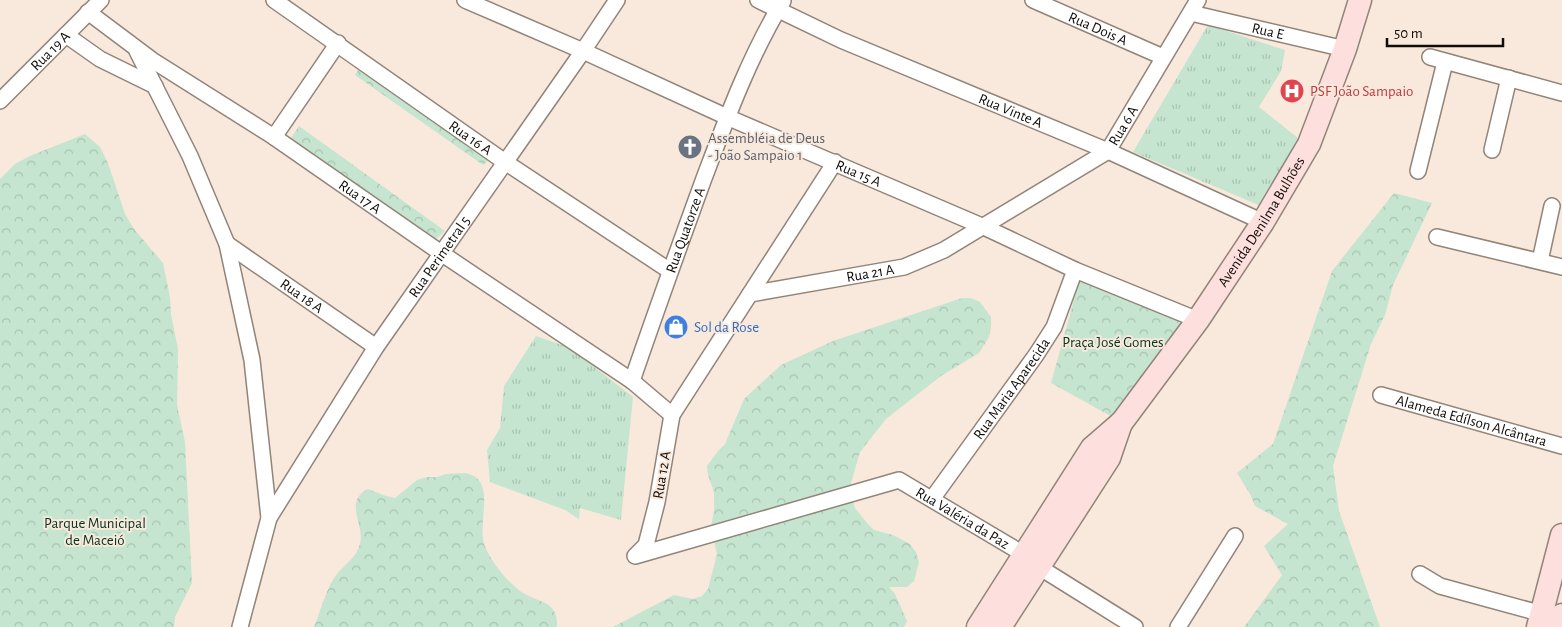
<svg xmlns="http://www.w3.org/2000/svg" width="1562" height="627" viewBox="0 0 1562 627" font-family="'Alegreya Sans',sans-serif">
<defs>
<pattern id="grass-tufts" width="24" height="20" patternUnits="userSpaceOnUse" patternTransform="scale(1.25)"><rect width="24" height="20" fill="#c5e5d0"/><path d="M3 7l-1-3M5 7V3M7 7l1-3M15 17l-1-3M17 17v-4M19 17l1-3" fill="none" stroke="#a8c3b1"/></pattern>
<pattern id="forest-crowns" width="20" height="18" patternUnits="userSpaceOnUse" patternTransform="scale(1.25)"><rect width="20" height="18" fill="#c5e5d0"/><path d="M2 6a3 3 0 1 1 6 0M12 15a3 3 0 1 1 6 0" fill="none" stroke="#a8c3b1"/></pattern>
</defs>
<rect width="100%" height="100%" fill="#f8e9dc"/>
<g fill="url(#grass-tufts)">
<polygon points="1208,25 1285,50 1281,71 1259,107 1298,138 1261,206 1133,152"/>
<polygon points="536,336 570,348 633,397 621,520 580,508 579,519 565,510 490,482 487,450 500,428 504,386"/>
</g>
<g fill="url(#forest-crowns)">
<polygon points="360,67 490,159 483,165 355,75"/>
<polygon points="299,126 445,231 436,239 291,138"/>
<polygon points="85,134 100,147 108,163 125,214 134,229 163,263 170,297 171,314 178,349 177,405 185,442 192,583 175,617 174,627 0,627 0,179 15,164 30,156"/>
<polygon points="1394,193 1432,203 1393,285 1385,315 1371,344 1333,466 1339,511 1380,627 1244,627 1282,575 1264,546 1288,524 1255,506 1250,494 1237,473 1273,444 1332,271"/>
<polygon points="1081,275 1186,323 1116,419 1051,383"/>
<polygon points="962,298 971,298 980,302 991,317 991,327 989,337 979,353 941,376 886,419 860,452 849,490 855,508 867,523 874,530 893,535 910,544 916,552 919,562 914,581 907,587 889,587 895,594 907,621 904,627 613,627 674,595 693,599 702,596 708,589 717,554 711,528 714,510 714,492 708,475 707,466 718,451 725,444 744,399 781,365 833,341"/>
<path d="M465,473C500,479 474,526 486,549C493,564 507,581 520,591C537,603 559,600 557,627H314C321,610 326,588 337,574C345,564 357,557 360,544C365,524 343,501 368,489L386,496L395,498L417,480L427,477H437L446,474Z"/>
</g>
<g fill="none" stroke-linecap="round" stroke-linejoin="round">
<defs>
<g id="street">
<path id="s1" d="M274,0L505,162L670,271"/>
<path id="s2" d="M465,0L583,51L727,117L984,227L1075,270L1198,320"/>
<path id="s3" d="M758,0L841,40L1108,151L1263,222"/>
<path id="s4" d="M1033,0L1163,57"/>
<path id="s5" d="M88,12L152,60L274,137L441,253L632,381L672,415"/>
<path id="s6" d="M1191,13L1345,49"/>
<polyline points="66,35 100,59 155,86"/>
<polyline points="137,51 190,156 227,244 252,360 269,518 240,627"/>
<polyline points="1430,57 1562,93"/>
<path id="s7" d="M0,101L101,0"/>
<polyline points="274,137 338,43"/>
<polyline points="1492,150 1509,78"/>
<path id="s8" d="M835,162L672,415L657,502L646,545L635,556L899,480L1025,555L1039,567L1135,627"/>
<polyline points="1418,171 1445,62"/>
<polyline points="1437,237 1562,267"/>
<path id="s9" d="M227,244L376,347"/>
<polyline points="1540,261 1552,206"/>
<path id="s10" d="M750,294L904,267L944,250L1108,151L1198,0"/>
<path id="s11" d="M632,381C655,314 679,247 703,181C726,120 749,57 783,1"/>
<path id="s12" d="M1381,395L1562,446"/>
<path id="s13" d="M932,499L1036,355L1054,327L1075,270"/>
<path id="s14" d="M269,518L376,347L583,51L617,0"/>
<polyline points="1420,574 1440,586 1550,616"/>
<polyline points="1178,627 1235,536"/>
</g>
<g id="secondary">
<path id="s15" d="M978,627L1092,448L1122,422L1198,320L1263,222L1309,144L1345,49L1360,0"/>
<polyline points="1000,627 1109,458 1121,423"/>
<polyline points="1538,627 1562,535"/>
<polyline points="1559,627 1562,615"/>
</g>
</defs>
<use href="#street" stroke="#918478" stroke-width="18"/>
<use href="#secondary" stroke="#918478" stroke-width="25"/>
<use href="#street" stroke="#fff" stroke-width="15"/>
<use href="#secondary" stroke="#fddfdd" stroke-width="22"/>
</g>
<defs>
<symbol id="hospital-disc" viewBox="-11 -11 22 22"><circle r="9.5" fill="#e0444e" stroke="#f8e9dc"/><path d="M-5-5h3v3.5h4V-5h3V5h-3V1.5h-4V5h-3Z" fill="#fff"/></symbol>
<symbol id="church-disc" viewBox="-11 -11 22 22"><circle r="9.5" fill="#6b7280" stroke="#f8e9dc"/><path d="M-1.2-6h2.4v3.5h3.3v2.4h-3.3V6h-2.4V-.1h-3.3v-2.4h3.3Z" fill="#fff"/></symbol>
<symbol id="shop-disc" viewBox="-11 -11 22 22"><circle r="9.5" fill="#3f7fe0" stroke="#f8e9dc"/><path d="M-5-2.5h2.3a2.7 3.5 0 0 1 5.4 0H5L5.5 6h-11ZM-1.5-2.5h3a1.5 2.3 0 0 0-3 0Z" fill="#fff"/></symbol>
</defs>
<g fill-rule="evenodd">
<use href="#hospital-disc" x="1278" y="77" width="28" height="28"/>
<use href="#church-disc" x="676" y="133" width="28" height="28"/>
<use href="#shop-disc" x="662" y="313" width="28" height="28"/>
</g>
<g text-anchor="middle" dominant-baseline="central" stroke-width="4" stroke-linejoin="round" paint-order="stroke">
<g font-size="15" fill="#110c08" stroke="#f8e9dc">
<text stroke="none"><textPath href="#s4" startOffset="71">Rua Dois A</textPath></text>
<text stroke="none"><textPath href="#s6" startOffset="79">Rua E</textPath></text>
<text stroke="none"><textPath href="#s7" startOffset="71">Rua 19 A</textPath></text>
<text stroke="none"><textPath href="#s3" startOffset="276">Rua Vinte A</textPath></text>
<text stroke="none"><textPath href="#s10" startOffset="421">Rua 6 A</textPath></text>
<text stroke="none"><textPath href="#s1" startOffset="240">Rua 16 A</textPath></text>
<text stroke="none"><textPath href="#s2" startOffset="430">Rua 15 A</textPath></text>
<text stroke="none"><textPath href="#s5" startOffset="329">Rua 17 A</textPath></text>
<text stroke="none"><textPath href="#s15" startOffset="496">Avenida Denilma Bulhões</textPath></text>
<text stroke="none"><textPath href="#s11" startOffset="160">Rua Quatorze A</textPath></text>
<text stroke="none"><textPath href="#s14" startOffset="312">Rua Perimetral 5</textPath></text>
<text stroke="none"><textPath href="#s10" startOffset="122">Rua 21 A</textPath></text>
<text stroke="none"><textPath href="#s9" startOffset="91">Rua 18 A</textPath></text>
<text stroke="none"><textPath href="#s13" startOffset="136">Rua Maria Aparecida</textPath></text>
<text stroke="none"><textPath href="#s12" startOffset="94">Alameda Edílson Alcântara</textPath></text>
<text transform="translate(662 475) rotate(-80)">Rua 12 A</text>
<text stroke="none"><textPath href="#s8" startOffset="798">Rua Valéria da Paz</textPath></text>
</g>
<g font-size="15" fill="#be3a42" stroke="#f8e9dc" text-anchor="start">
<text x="1310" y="91">PSF João Sampaio</text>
</g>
<g font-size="15" fill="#5b616d" stroke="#f8e9dc" text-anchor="start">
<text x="708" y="138">Assembléia de Deus<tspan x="708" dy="17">- João Sampaio 1</tspan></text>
</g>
<g font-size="15" fill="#366cbe" stroke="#f8e9dc" text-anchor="start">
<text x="694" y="327">Sol da Rose</text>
</g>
<g font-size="15" fill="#04341d" stroke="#f8e9dc">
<text x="1113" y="342">Praça José Gomes</text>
<text x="95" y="523">Parque Municipal<tspan x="95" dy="17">de Maceió</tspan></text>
</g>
</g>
<path d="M1387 38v8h116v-8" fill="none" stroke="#110c08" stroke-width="2.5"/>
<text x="1394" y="38" font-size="15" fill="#110c08" stroke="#f8e9dc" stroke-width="4" paint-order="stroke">50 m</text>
</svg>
